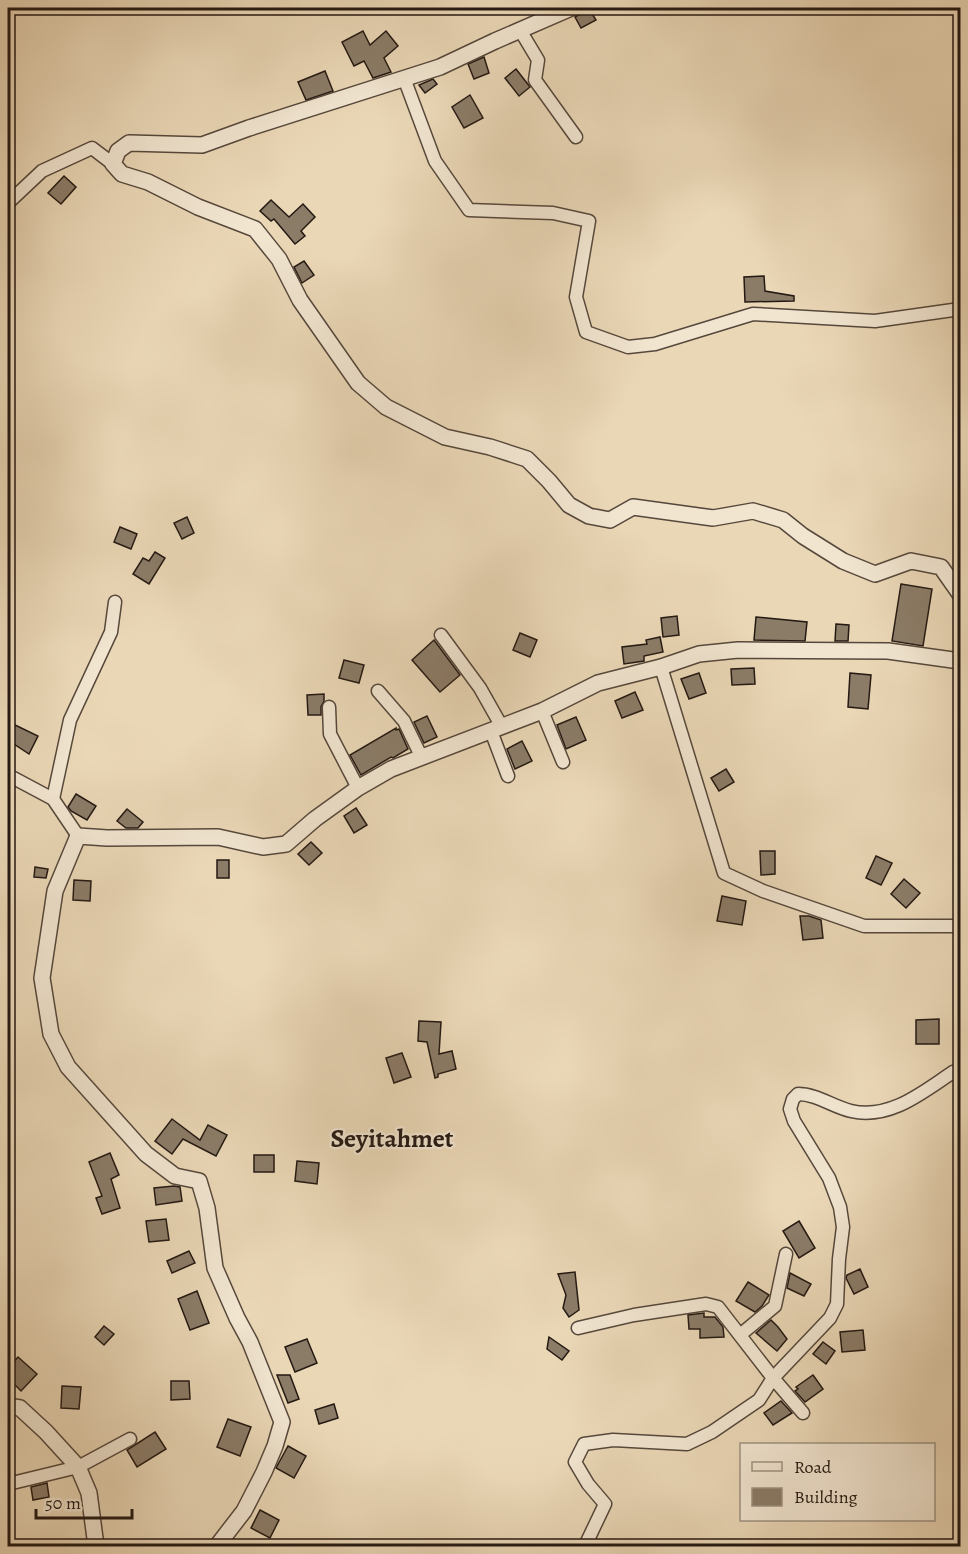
<svg xmlns="http://www.w3.org/2000/svg" width="968" height="1554" viewBox="0 0 968 1554" font-family="Alegreya,serif">
<rect width="100%" height="100%" fill="#ead7b6"/>
<filter id="stains"><feTurbulence type="fractalNoise" baseFrequency=".00333" numOctaves="4"/><feColorMatrix values="0 0 0 0 .2 0 0 0 0 .09 0 0 0 0 .02 0 0 0 .5 -.17"/></filter>
<radialGradient id="worn" r=".72"><stop offset=".6" stop-color="#630" stop-opacity="0"/><stop offset="1" stop-color="#630" stop-opacity=".3"/></radialGradient>
<g fill="#8b7c68" stroke="#241913" stroke-width="1.5">
<polygon points="589,9 596,20 581,28 575,17"/>
<polygon points="363,31 370,45 386,31 398,46 384,58 391,72 373,78 364,61 354,66 342,42"/>
<polygon points="484,57 489,73 474,79 468,64"/>
<polygon points="516,69 530,87 519,96 505,78"/>
<polygon points="325,71 333,91 306,100 298,82"/>
<polygon points="433,79 437,84 425,93 419,85"/>
<polygon points="470,95 483,118 464,128 452,107"/>
<polygon points="64,176 76,187 61,204 48,193"/>
<polygon points="271,200 289,217 303,204 315,217 301,231 305,236 295,244 274,219 271,221 260,211"/>
<polygon points="304,261 314,275 302,283 294,267"/>
<polygon points="764,276 765,291 794,296 794,301 745,302 744,277"/>
<polygon points="187,517 194,533 182,539 174,523"/>
<polygon points="120,527 137,534 131,549 114,542"/>
<polygon points="155,552 165,558 149,584 133,574 143,558 149,561"/>
<polygon points="901,584 932,589 923,646 892,641"/>
<polygon points="677,616 679,635 663,637 661,618"/>
<polygon points="756,617 807,622 805,641 754,640"/>
<polygon points="836,624 849,625 848,641 835,641"/>
<polygon points="520,633 537,640 530,657 513,650"/>
<polygon points="660,637 663,652 644,656 644,661 624,664 622,647 647,644 646,640"/>
<polygon points="434,640 460,675 440,692 412,660"/>
<polygon points="344,660 364,665 359,683 339,678"/>
<polygon points="754,668 755,684 732,685 731,669"/>
<polygon points="699,673 706,693 689,699 681,679"/>
<polygon points="850,673 871,675 868,709 848,707"/>
<polygon points="635,692 643,710 622,718 615,701"/>
<polygon points="324,694 324,701 321,707 321,715 308,715 307,695"/>
<polygon points="427,716 437,737 424,743 414,722"/>
<polygon points="576,717 586,740 566,749 557,725"/>
<polygon points="13,724 38,736 29,754 8,740 8,736"/>
<polygon points="396,728 396,730 399,729 408,749 393,758 391,757 361,775 350,755"/>
<polygon points="522,741 532,761 515,769 507,749"/>
<polygon points="726,769 734,782 719,791 711,778"/>
<polygon points="76,794 96,806 87,820 71,811 68,807"/>
<polygon points="356,808 367,825 354,833 344,816"/>
<polygon points="127,809 143,822 138,828 126,828 117,821"/>
<polygon points="311,842 322,853 309,865 298,854"/>
<polygon points="760,851 775,851 775,874 761,875"/>
<polygon points="876,856 892,863 881,885 866,878"/>
<rect x="217" y="860" width="12" height="18"/>
<polygon points="35,867 48,869 46,878 34,877"/>
<polygon points="904,879 920,893 906,908 891,894"/>
<polygon points="74,880 91,881 90,901 73,900"/>
<polygon points="722,896 746,901 742,925 717,921"/>
<polygon points="800,916 809,916 821,920 823,938 803,940"/>
<polygon points="939,1019 939,1044 916,1044 916,1020"/>
<polygon points="419,1021 441,1022 439,1054 452,1051 456,1069 438,1074 438,1077 435,1078 427,1042 418,1041"/>
<polygon points="402,1053 411,1077 394,1083 386,1058"/>
<polygon points="172,1119 200,1140 208,1125 227,1135 216,1156 183,1139 172,1154 155,1141"/>
<polygon points="110,1153 119,1175 111,1179 120,1208 102,1214 96,1198 102,1196 89,1162"/>
<rect x="254" y="1155" width="20" height="17"/>
<polygon points="297,1161 319,1163 317,1184 295,1181"/>
<polygon points="174,1186 180,1187 182,1201 156,1205 154,1188"/>
<polygon points="166,1219 169,1240 149,1242 146,1221"/>
<polygon points="799,1221 815,1248 799,1258 783,1231"/>
<polygon points="189,1251 195,1263 172,1273 167,1261"/>
<polygon points="860,1269 868,1287 854,1294 846,1278 847,1275"/>
<polygon points="575,1272 579,1310 569,1317 563,1308 566,1295 558,1274"/>
<polygon points="790,1273 811,1284 804,1296 787,1288"/>
<polygon points="748,1282 769,1295 762,1306 755,1312 736,1301"/>
<polygon points="197,1291 209,1323 190,1330 178,1299"/>
<polygon points="704,1313 704,1317 715,1317 723,1327 724,1337 700,1338 700,1329 689,1329 688,1315"/>
<polygon points="771,1320 778,1327 787,1339 777,1351 756,1333"/>
<polygon points="104,1326 114,1334 104,1345 95,1337"/>
<polygon points="863,1330 865,1350 842,1352 840,1332"/>
<polygon points="549,1337 569,1351 562,1360 547,1349"/>
<polygon points="307,1339 317,1363 295,1372 285,1347"/>
<polygon points="823,1342 835,1351 826,1364 813,1354"/>
<polygon points="18,1357 37,1374 21,1391 8,1378 8,1368"/>
<polygon points="277,1375 290,1375 299,1399 288,1403"/>
<polygon points="813,1375 823,1389 805,1402 795,1391 798,1389 796,1387"/>
<polygon points="171,1381 189,1381 190,1399 171,1400"/>
<polygon points="62,1386 81,1387 79,1409 61,1408"/>
<polygon points="781,1401 792,1413 773,1425 764,1413"/>
<polygon points="334,1404 338,1418 319,1424 315,1410"/>
<polygon points="228,1419 251,1427 240,1456 217,1447"/>
<polygon points="155,1432 166,1449 137,1467 127,1450"/>
<polygon points="288,1446 306,1456 294,1478 276,1468"/>
<polygon points="47,1483 49,1497 33,1500 31,1487"/>
<polygon points="260,1510 279,1520 270,1538 251,1528"/>
</g>
<g fill="none" stroke-linecap="round" stroke-linejoin="round">
<defs>
<g id="minor">
<polyline points="520,30 538,60 535,80 576,137"/>
<polyline points="404,78 435,161 469,210 553,213 589,221 576,297 586,332 628,347 655,344 753,314 875,321 960,309"/>
<polyline points="8,203 42,171 92,148 113,164"/>
<polyline points="441,635 480,688 502,727"/>
<polyline points="661,667 724,873 763,891 864,926 960,926"/>
<polyline points="378,691 404,721 422,758"/>
<polyline points="329,707 330,734 358,788"/>
<polyline points="542,711 563,762"/>
<polyline points="491,731 508,776"/>
<polyline points="8,775 53,799 78,836"/>
<polyline points="53,799 70,720 111,632 115,602"/>
<polyline points="578,1328 634,1315 706,1304 718,1307 773,1378 759,1400 712,1432 687,1444 613,1440 584,1444 575,1462 588,1484 605,1504 585,1546"/>
<polyline points="740,1335 775,1306 786,1254"/>
<path d="M803,1413L773,1378L830,1318L837,1304L839,1259L843,1227L840,1207L829,1178L794,1121L790,1109L793,1099L798,1094C817,1094 833,1107 851,1111C890,1120 923,1092 953,1072L960,1071"/>
<polyline points="8,1484 78,1467 130,1439"/>
</g>
<g id="tertiary">
<polyline points="571,8 495,41 440,67 249,128 202,145 129,143 118,151 113,164 122,174 148,182 198,207 255,229 279,259 300,300 358,383 386,407 445,437 490,447 527,459 549,481 569,505 589,516 610,520 633,507 713,518 753,511 783,520 803,536 843,561 875,574 911,561 941,567 960,594"/>
<polyline points="8,1406 20,1408 46,1432 78,1467 89,1493 96,1546"/>
<polyline points="217,1546 244,1511 264,1472 275,1446 282,1422 250,1342 237,1318 215,1268 207,1208 199,1181 175,1176 146,1154 68,1067 51,1034 42,978 55,891 78,836 107,838 218,837 263,847 286,844 315,819 358,788 391,769 542,711 598,683 661,667 699,654 738,650 888,651 960,661"/>
</g>
</defs>
<use href="#minor" stroke="#56483c" stroke-width="15"/>
<use href="#tertiary" stroke="#56483c" stroke-width="18"/>
<use href="#minor" stroke="#f1e5d0" stroke-width="12"/>
<use href="#tertiary" stroke="#f1e5d0" stroke-width="15"/>
</g>
<g text-anchor="middle" dominant-baseline="central" stroke-width="4.5" stroke-linejoin="round" paint-order="stroke">
<g font-size="26" font-weight="bold" fill="#241913" stroke="#f1e5d0">
<text x="392" y="1138">Seyitahmet</text>
</g>
</g>
<rect width="968" height="1554" fill="none" stroke="#ead7b6" stroke-width="30"/>
<rect x="9" y="9" width="950" height="1536" fill="none" stroke="#241913" stroke-width="3"/>
<rect x="15" y="15" width="938" height="1524" fill="none" stroke="#241913" stroke-width="1.5"/>
<rect x="740" y="1443" width="195" height="78" fill="#f1e5d0" stroke="#9f9384" stroke-width="1.5"/>
<rect x="752" y="1462" width="30" height="9" fill="#f1e5d0" stroke="#9f9384" stroke-width="1.5"/>
<text x="794" y="1473" font-size="18" fill="#241913">Road</text>
<rect x="752" y="1488" width="30" height="18" fill="#8b7c68" stroke="#9f9384" stroke-width="1.5"/>
<text x="794" y="1503" font-size="18" fill="#241913">Building</text>
<path d="M36 1509v9h96v-9" fill="none" stroke="#241913" stroke-width="3"/>
<text x="45" y="1509" font-size="18" fill="#241913" stroke="#f1e5d0" stroke-width="4.5" paint-order="stroke">50 m</text>
<rect width="100%" height="100%" filter="url(#stains)"/>
<rect width="100%" height="100%" fill="url(#worn)"/>
</svg>
